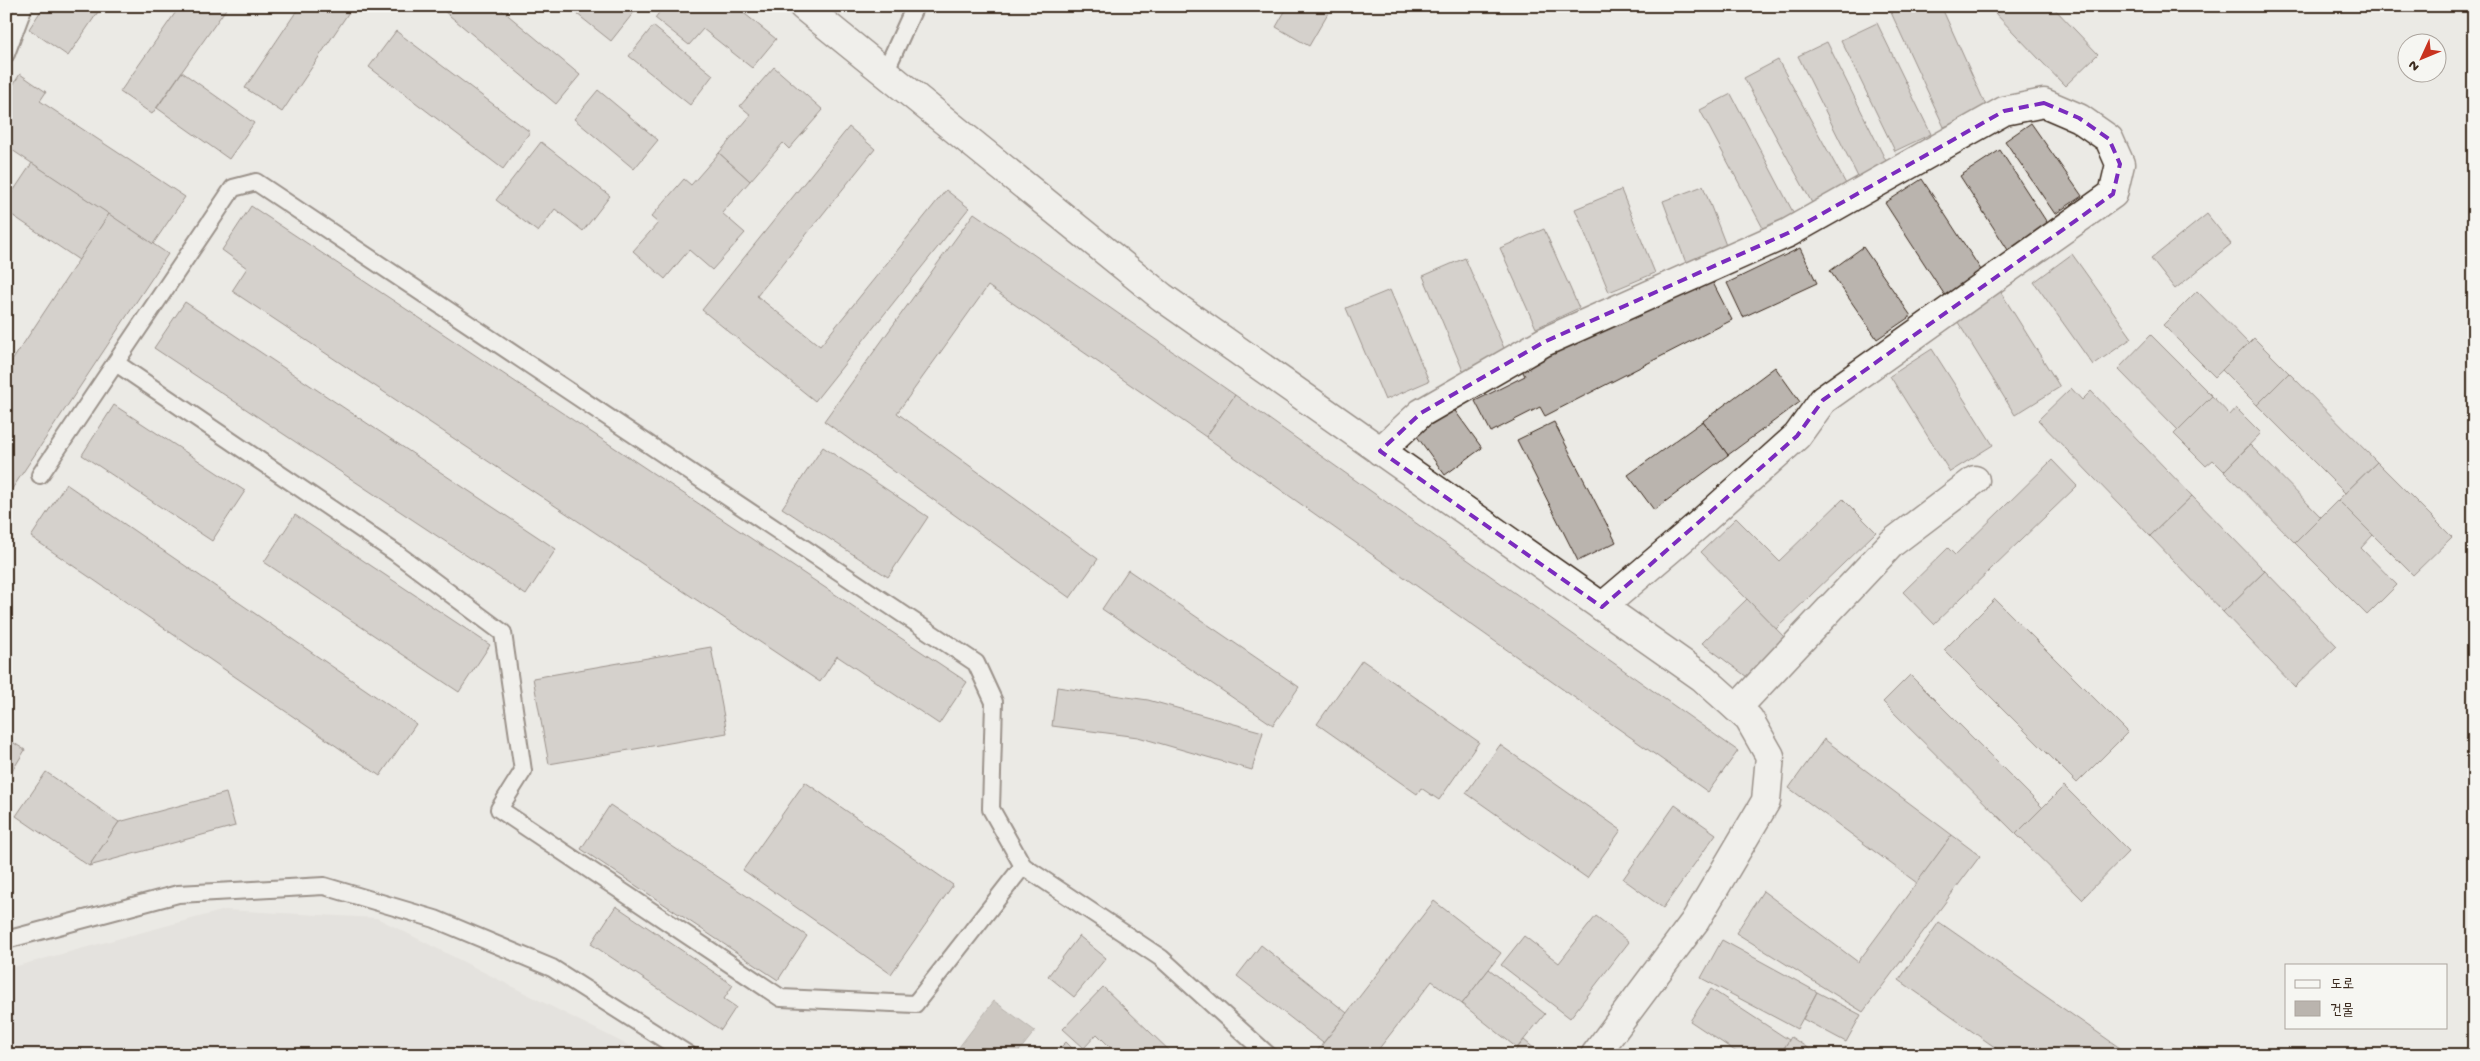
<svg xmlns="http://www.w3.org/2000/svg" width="2480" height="1061" viewBox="0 0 2480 1061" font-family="'Gochi Hand','Poor Story',sans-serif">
<rect width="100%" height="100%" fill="#ebeae5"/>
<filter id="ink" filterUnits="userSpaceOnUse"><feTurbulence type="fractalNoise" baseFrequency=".02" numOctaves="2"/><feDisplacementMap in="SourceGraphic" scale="10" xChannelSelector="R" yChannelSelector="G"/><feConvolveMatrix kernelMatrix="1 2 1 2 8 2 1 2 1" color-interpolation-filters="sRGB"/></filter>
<g filter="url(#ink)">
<polygon fill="#dcdad4" points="225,910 377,918 647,1055 6,1055 6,969"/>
<polygon fill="#a8a198" stroke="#7c7167" points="994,1001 1035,1031 1016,1055 953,1055"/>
<g fill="#bab4ae" stroke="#3b2a1e">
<polygon points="44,6 102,6 68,56 29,29"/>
<polygon points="180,6 228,6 152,114 120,92"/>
<polygon points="300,6 353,6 282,112 245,88"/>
<polygon points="438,6 497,6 580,75 556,104"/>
<polygon points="567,6 627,6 634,12 611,41"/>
<polygon points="664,6 735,6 776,39 752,68 703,29 689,45 655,18"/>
<polygon points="1288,6 1332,6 1309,46 1276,27"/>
<polygon points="1888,6 1941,6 1987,108 1944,127"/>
<polygon points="1997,6 2052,6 2098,54 2065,86 1993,11"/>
<polygon points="1877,23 1931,134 1895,151 1841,40"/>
<polygon points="653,26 713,75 690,105 629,56"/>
<polygon points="396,31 530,132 503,169 369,67"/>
<polygon points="1827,42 1887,163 1858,177 1798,56"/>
<polygon points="1778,60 1846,184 1812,203 1744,78"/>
<polygon points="774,67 823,110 789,149 783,143 750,181 719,153 751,115 740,106"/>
<polygon points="182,72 254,123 229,159 157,108"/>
<polygon points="20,74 46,92 40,101 185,197 153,244 6,146 6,96"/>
<polygon points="598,90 658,140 634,169 574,119"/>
<polygon points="1731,94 1794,214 1764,230 1700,110"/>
<polygon points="2031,123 2082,196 2055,214 2005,141"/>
<polygon points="849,127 875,149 757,296 820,346 946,190 969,208 815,401 702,310"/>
<polygon points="541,142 610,196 583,231 555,209 538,232 496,200"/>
<polygon points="2000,150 2048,224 2008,250 1960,176"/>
<polygon points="719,153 750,181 722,213 745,233 712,270 689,250 665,279 633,251 658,223 651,217 684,179 691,185"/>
<polygon points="32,163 109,214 79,260 6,211 6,202"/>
<polygon points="1922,179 1983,273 1946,297 1885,203"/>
<polygon points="1703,186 1727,248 1686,263 1663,201"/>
<polygon points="1621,190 1655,273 1609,292 1575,209"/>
<polygon points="251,206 967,682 939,724 837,656 820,682 232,291 247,268 222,250"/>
<polygon points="974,213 1235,395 1206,437 988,286 897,413 1098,559 1070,598 824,421"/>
<polygon points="109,214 168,254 6,498 6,370"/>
<polygon points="2207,214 2231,244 2175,289 2151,259"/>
<polygon points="1544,229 1579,308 1536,328 1500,248"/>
<polygon points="1863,247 1911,316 1877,339 1830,271"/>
<polygon points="1800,248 1817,283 1743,317 1727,283"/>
<polygon points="2072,254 2132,338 2093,365 2034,282"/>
<polygon points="1465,258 1507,355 1464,373 1423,276"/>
<polygon points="1708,273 1732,320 1545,416 1540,407 1491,432 1475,401 1525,376 1521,368"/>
<polygon points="1390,290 1429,381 1385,400 1346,308"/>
<polygon points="2000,291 2060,387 2015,415 1956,319"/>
<polygon points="2197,291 2249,344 2215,377 2163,325"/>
<polygon points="185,302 556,549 526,595 154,348"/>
<polygon points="2151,335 2212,396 2178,430 2118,369"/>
<polygon points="2254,338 2289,373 2257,405 2222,370"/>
<polygon points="1932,349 1993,445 1950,472 1890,376"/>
<polygon points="1775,367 1800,402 1728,455 1703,421"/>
<polygon points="2289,373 2377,462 2345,493 2257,405"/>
<polygon points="2071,388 2082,400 2091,391 2192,496 2150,536 2038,420"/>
<polygon points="1235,395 1738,751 1708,792 1206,437"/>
<polygon points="2212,396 2230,415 2236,408 2261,433 2224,471 2213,460 2206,466 2174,434"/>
<polygon points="114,405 245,491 212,541 82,455"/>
<polygon points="1453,408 1482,448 1445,475 1416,435"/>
<polygon points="1703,421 1728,455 1654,510 1628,475"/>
<polygon points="1554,422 1616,542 1578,561 1517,440"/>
<polygon points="2250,445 2321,517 2295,543 2224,471"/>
<polygon points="823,447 928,517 888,577 782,508"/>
<polygon points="2052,460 2077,486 1934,624 1903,592 1948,548 1955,555"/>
<polygon points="2377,462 2452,537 2413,575 2338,500"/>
<polygon points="66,484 416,724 380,776 31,537"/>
<polygon points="2192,496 2265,571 2223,612 2150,536"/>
<polygon points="1843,499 1876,532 1776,629 1701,552 1736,518 1779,561"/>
<polygon points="2338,500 2373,535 2361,548 2397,585 2367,615 2295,543"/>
<polygon points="295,515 490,645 459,692 264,562"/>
<polygon points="1128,570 1299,687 1273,725 1102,609"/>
<polygon points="2265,571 2337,646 2295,687 2223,612"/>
<polygon points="1747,599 1786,639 1747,677 1702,643"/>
<polygon points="1995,599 2128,732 2077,783 1944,650"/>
<polygon points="711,647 727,733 549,764 533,678"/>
<polygon points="1362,660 1479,742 1439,800 1421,788 1417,794 1317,724"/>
<polygon points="1910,675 2043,808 2016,834 1883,702"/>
<polygon points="1057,687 1148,700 1263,732 1252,770 1138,737 1052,726"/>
<polygon points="6,738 25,750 6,781"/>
<polygon points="1824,739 1952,835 1917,883 1789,788"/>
<polygon points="1500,745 1621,830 1587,878 1466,793"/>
<polygon points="46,772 119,822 89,866 16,816"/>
<polygon points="805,782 953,885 891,974 743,870"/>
<polygon points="2064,786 2129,851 2082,899 2016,834"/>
<polygon points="226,793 235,826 89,866 119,822"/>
<polygon points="610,805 807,936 778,980 581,849"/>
<polygon points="1675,805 1716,834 1663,908 1623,879"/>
<polygon points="1952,835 1980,856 1863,1012 1736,933 1763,891 1858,962"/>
<polygon points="1434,901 1501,953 1489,969 1462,1004 1432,981 1374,1055 1314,1055"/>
<polygon points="616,906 733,985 724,999 736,1007 721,1030 591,944"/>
<polygon points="1596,916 1629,942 1570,1018 1501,965 1524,936 1559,963"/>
<polygon points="1939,922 2130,1055 2006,1055 1899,980"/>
<polygon points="1079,936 1106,958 1074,997 1048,976"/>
<polygon points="1722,940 1817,992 1797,1029 1701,978"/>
<polygon points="1261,945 1347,1013 1323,1043 1237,976"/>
<polygon points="1489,969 1545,1014 1517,1048 1462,1004"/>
<polygon points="1103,987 1174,1055 1118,1055 1097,1034 1084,1048 1063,1029"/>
<polygon points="1711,989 1789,1040 1780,1055 1741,1055 1690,1021"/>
<polygon points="1817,992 1861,1015 1846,1042 1803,1019"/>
<polygon points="1791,1037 1818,1055 1780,1055"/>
<polygon points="1524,1040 1542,1055 1512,1055"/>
<polygon points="1066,1042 1079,1055 1053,1055"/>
</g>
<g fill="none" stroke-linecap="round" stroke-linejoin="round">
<defs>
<g id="service">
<polyline points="6,54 24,6"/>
<polyline points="885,72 915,6"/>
<polyline points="116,363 396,553 503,633 523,771 499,809 781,998 915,1004 1023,866 1161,958 1268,1055"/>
<polyline points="40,475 233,188 256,182 976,663 994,702 991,809 1023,866"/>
<polyline points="6,940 178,894 324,886 435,919 552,968 689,1055"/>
</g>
<g id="minor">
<polyline points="803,6 1162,297 1702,677 1749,719 1770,756 1766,801 1695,921 1595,1055"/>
<polyline points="1380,451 1421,413 1544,342 1788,233 2004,111 2044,103 2079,118 2109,139 2120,164 2113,194 1823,400 1797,436 1697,526 1602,607"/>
<polyline points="1737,708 1892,543 1975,480"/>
</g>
</defs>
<use href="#service" stroke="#3b2a1e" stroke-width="20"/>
<use href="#minor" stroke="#3b2a1e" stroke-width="31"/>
<use href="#service" stroke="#f6f6f2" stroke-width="16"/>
<use href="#minor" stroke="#f6f6f2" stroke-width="28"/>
</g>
</g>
<path d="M0 0H2480V1061H0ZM2044,103L2079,118L2109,139L2120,164L2113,194L1823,400L1797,436L1602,607L1380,451L1421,413L1544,342L1788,233L2004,111Z" fill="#ebeae5" fill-opacity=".55" fill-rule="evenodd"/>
<path fill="none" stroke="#7b2cbf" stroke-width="4" stroke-dasharray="10 6" stroke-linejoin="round" d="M2044,103L2079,118L2109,139L2120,164L2113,194L1823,400L1797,436L1602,607L1380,451L1421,413L1544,342L1788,233L2004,111Z"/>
<rect width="2480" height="1061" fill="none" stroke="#f6f6f2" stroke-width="25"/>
<rect x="12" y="12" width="2455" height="1036" fill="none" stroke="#3b2a1e" stroke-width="2" filter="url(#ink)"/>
<rect x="2285" y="964" width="162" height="65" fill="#f6f6f2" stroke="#aba49d"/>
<rect x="2295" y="980" width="25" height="8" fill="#f6f6f2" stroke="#aba49d"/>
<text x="2330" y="988" font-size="15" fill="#3b2a1e">도로</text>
<rect x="2295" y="1001" width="25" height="15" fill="#bab4ae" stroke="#aba49d"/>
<text x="2330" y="1014" font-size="15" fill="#3b2a1e">건물</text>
<g transform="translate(2422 58) rotate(226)"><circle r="24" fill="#f6f6f2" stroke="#aba49d"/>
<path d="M0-4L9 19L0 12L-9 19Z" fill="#c8321e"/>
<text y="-8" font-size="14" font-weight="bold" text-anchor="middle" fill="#3b2a1e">N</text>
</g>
</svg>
